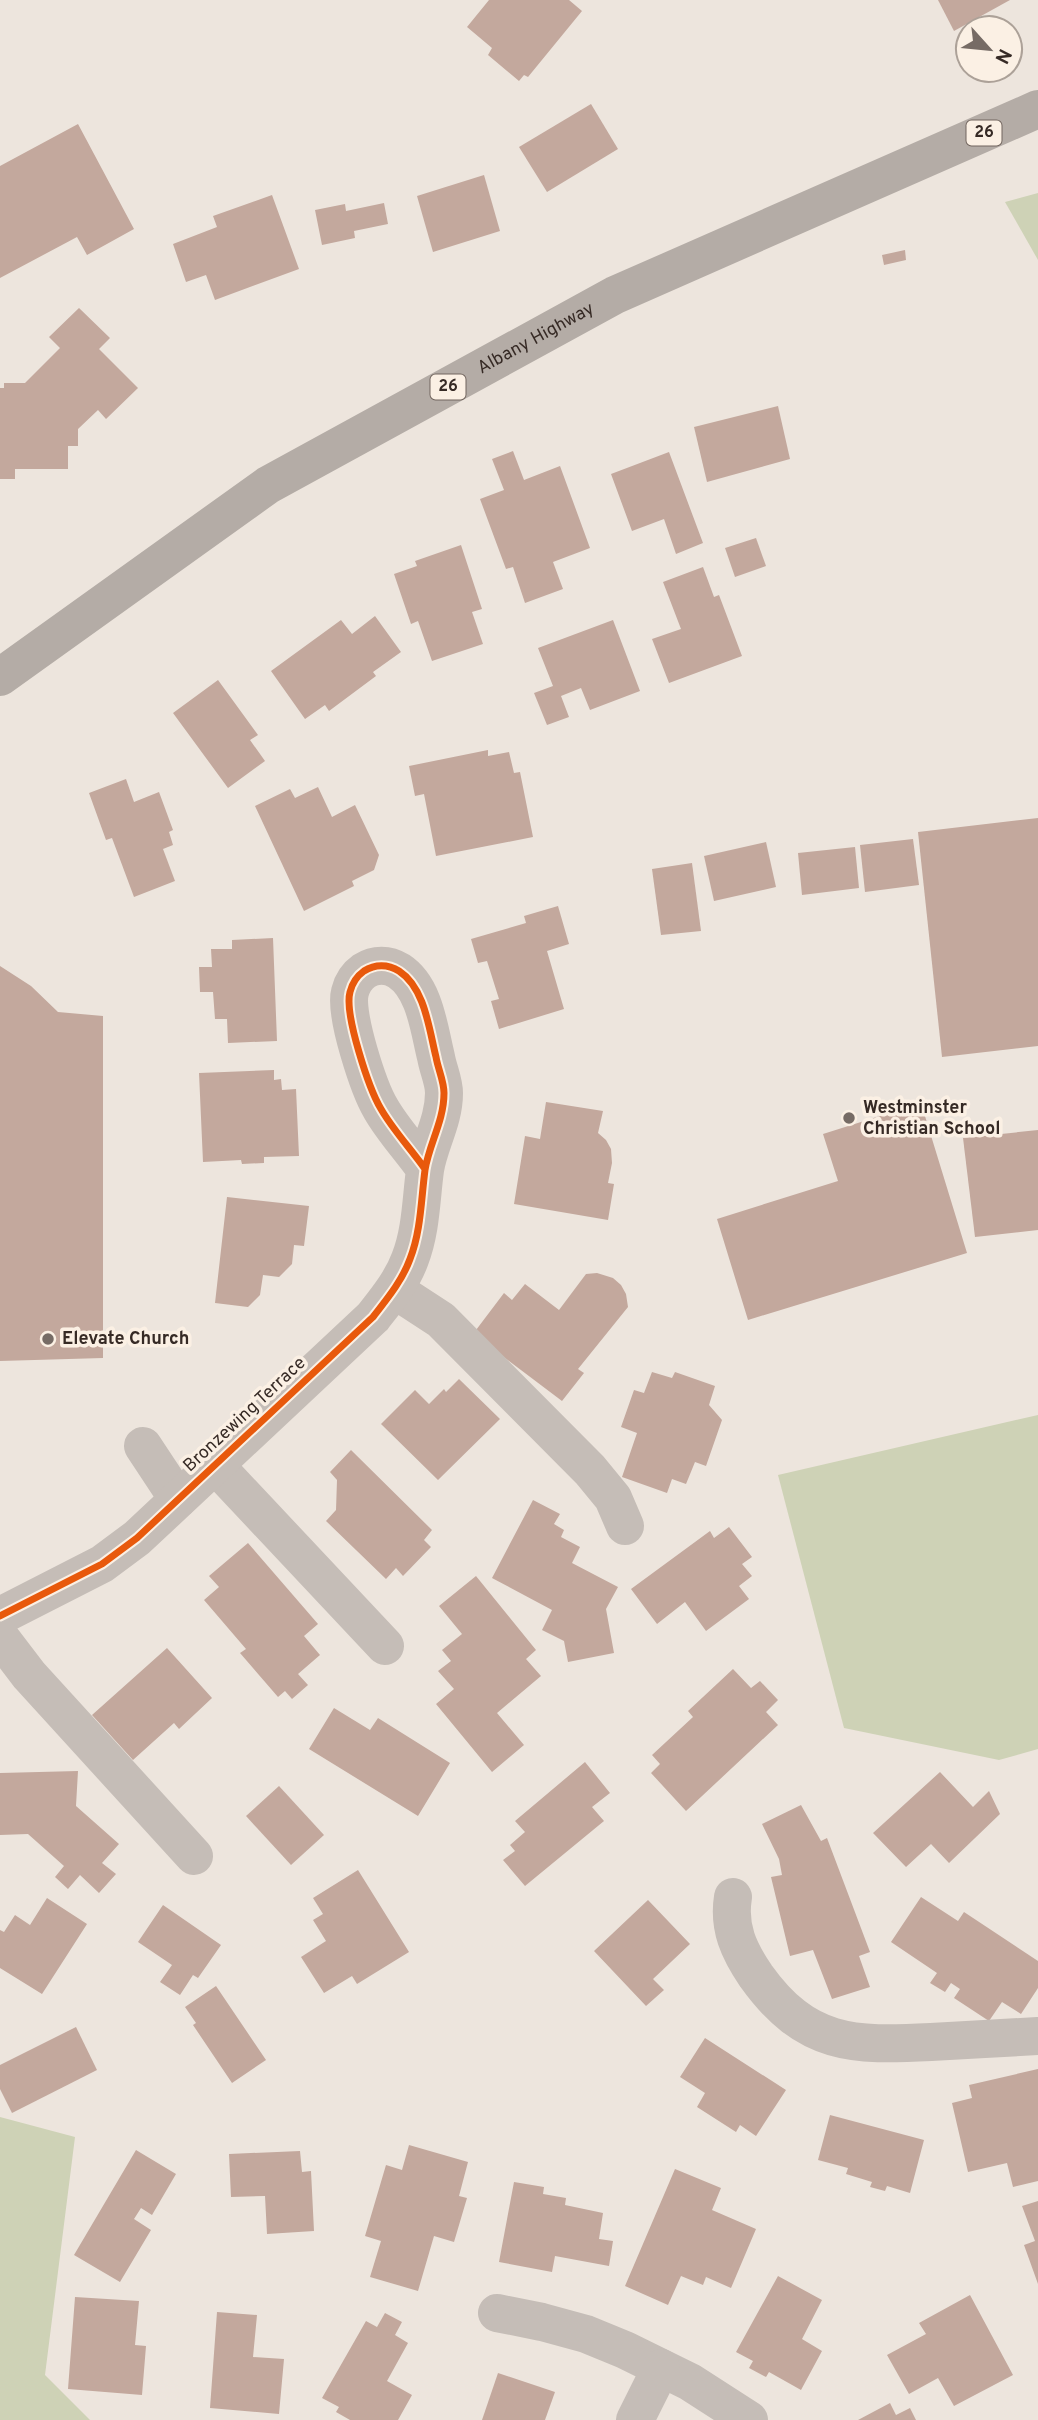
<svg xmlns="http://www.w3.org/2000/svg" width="1038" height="2420" viewBox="0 0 1038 2420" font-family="Overpass,sans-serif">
<rect width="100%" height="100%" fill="#ede5dd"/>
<g fill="#ced2b6">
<polygon points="1038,193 1038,260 1005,202"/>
<polygon points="1038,1415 1038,1749 999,1760 844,1728 778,1475"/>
<polygon points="0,2117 75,2137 45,2375 90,2420 0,2420"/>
</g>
<g fill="#c3a89d">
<polygon points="489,0 569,0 582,11 528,77 524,75 519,81 488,55 492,48 467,27"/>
<polygon points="938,0 1010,0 954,31"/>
<polygon points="591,104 618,149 547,192 519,147"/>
<polygon points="78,124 134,229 87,255 77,237 0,278 0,166"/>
<polygon points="484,175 500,231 433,252 417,196"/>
<polygon points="272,195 299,269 215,300 206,275 186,282 173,244 217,227 213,216"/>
<polygon points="384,203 388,224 354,231 355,238 322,245 315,210 345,204 346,211"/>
<polygon points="905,250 906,260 884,265 882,255"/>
<polygon points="79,308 110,338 99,349 138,388 106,419 98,410 78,429 78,446 68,446 68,469 15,469 15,479 0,479 0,388 4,388 4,383 25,383 60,348 49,337"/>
<polygon points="778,406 790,459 707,482 694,427"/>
<polygon points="513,451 524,480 560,466 590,548 553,562 563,589 525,603 513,567 506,569 480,499 504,490 492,459"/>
<polygon points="669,452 703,543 676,554 664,519 632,531 611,474"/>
<polygon points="756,538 766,566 735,577 725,548"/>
<polygon points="461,545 482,609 472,612 483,644 432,661 418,621 411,624 394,574 417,566 415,561"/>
<polygon points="703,567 714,597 719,595 742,656 669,683 652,639 681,629 663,582"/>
<polygon points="375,616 401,652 373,672 376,676 329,711 325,705 305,719 271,671 341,620 352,634"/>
<polygon points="613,620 640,691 590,710 581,688 561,696 569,717 547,725 534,693 553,686 538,648"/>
<polygon points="218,680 258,735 250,740 265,761 228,788 173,713"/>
<polygon points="488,750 488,756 509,752 514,773 520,772 533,837 436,856 424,794 415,796 409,766"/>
<polygon points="126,779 134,802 159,792 173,830 169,832 173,845 163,849 175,881 134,897 112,838 106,840 89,793"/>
<polygon points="318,787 332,817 355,805 379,855 374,870 352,881 354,886 304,911 255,806 290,789 295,798"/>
<polygon points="1038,818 1038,1046 942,1057 918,832"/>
<polygon points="913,839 919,885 865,892 860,845"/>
<polygon points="766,842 776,887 714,901 704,856"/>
<polygon points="855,847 859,888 802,895 798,853"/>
<polygon points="692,863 701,931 661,935 652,869"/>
<polygon points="558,906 569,944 547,951 564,1009 499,1029 491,1001 499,999 487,961 478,963 471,939 526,923 524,916"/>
<polygon points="273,938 277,1041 228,1043 227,1019 215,1019 213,992 200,992 199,967 212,967 211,949 232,949 232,940"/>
<polygon points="0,966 31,986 58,1012 103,1016 103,1358 0,1361"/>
<polygon points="274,1070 274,1080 281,1079 282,1090 296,1089 299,1156 264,1157 264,1163 242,1164 241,1160 203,1162 199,1073"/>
<polygon points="546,1102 603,1111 598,1133 606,1140 611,1149 612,1163 608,1183 614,1184 608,1220 514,1204 525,1136 540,1139"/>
<polygon points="921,1103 967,1253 748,1320 717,1219 838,1181 823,1134"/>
<polygon points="1038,1130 1038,1230 975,1237 963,1138"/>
<polygon points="227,1197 309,1206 304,1246 294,1245 292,1264 279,1277 263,1275 260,1295 248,1307 215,1303"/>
<polygon points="597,1273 613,1278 621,1285 626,1294 628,1307 578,1369 584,1373 562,1401 473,1334 504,1293 512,1300 525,1284 559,1310 586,1274"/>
<polygon points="652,1372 672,1378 675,1372 715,1386 709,1405 722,1420 706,1466 695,1462 686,1484 672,1479 667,1493 622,1477 637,1433 621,1427 634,1390 644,1393"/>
<polygon points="459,1379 500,1419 438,1480 381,1424 415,1390 429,1404 444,1389 446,1392"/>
<polygon points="351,1450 432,1530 424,1540 431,1547 403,1576 396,1568 386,1579 326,1521 336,1510 337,1480 330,1472"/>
<polygon points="533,1500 560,1514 554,1524 564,1530 561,1537 580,1547 572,1563 618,1587 606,1609 614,1653 568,1662 564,1641 542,1630 552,1610 492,1578"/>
<polygon points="729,1527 752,1557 742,1564 752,1576 739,1586 749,1599 706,1631 685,1602 657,1624 631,1589 710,1531 714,1538"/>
<polygon points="248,1543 318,1624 304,1636 320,1655 298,1674 308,1685 292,1699 285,1691 278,1697 240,1653 246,1649 204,1600 219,1587 209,1576"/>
<polygon points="476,1576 536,1650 526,1659 541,1676 497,1713 524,1745 492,1772 436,1704 454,1689 438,1671 451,1661 442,1650 462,1634 439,1606"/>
<polygon points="167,1648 212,1698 179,1729 174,1723 133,1760 92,1715"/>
<polygon points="733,1669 751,1688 760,1681 778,1700 766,1712 778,1725 686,1811 651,1773 660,1764 652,1755 693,1717 688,1711"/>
<polygon points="334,1708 370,1730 378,1718 450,1763 418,1816 309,1749"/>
<polygon points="585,1762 610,1793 592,1807 604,1821 525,1886 503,1860 515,1851 510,1845 525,1832 515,1821"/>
<polygon points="78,1771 76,1806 119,1844 102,1863 116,1874 99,1893 80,1875 68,1889 55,1877 64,1866 28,1834 0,1835 0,1773"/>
<polygon points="940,1772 973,1807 989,1791 1000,1814 949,1863 931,1844 906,1867 873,1833"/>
<polygon points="279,1786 324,1835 291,1865 246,1816"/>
<polygon points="801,1805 821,1841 827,1838 870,1952 859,1956 870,1987 832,1999 813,1950 790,1956 771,1877 782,1875 779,1859 762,1824"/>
<polygon points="358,1870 409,1952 357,1984 352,1976 324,1993 301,1957 326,1941 313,1920 323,1914 313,1898"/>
<polygon points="921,1897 958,1921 964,1912 1038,1961 1038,1988 1021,2014 1002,2002 989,2021 954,1998 960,1989 951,1983 945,1992 930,1983 937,1973 891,1942"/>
<polygon points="47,1898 87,1924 42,1994 0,1968 0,1930 4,1932 15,1915 30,1925"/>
<polygon points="648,1900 690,1944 653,1979 664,1990 646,2006 594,1951"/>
<polygon points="163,1905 221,1945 198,1978 193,1975 180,1995 160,1982 172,1965 138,1942"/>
<polygon points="216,1986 266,2060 232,2083 193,2025 196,2023 185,2007"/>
<polygon points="76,2027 97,2070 12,2113 0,2089 0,2065"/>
<polygon points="705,2038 786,2090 756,2136 740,2125 736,2132 697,2107 705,2093 680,2077"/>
<polygon points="1038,2069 1038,2181 1013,2187 1007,2163 968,2172 952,2103 972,2098 969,2085"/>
<polygon points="830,2115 924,2140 910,2193 887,2186 885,2191 870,2187 872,2182 846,2174 848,2168 818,2160"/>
<polygon points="409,2145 468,2162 459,2196 467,2198 454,2242 434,2236 418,2291 370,2277 381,2241 365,2236 386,2165 402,2170"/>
<polygon points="136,2150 176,2174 152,2215 141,2208 134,2219 151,2230 120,2282 74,2255"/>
<polygon points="300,2151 302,2172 311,2171 314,2231 267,2234 265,2196 231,2197 229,2154"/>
<polygon points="675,2169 721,2188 712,2210 756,2229 731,2288 706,2277 703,2285 681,2276 668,2305 625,2286"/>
<polygon points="514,2182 544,2187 543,2194 566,2198 565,2205 603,2213 599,2239 613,2241 609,2266 555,2256 552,2272 499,2262"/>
<polygon points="1038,2201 1038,2284 1024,2245 1035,2241 1022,2206"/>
<polygon points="778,2276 822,2300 802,2339 822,2351 801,2390 769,2372 766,2377 749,2368 753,2361 736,2352"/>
<polygon points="970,2295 1013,2375 954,2406 938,2378 909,2394 887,2355 926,2334 919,2323"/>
<polygon points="75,2297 139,2301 135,2345 146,2346 142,2395 68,2389"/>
<polygon points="217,2312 257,2315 253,2357 284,2359 279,2414 210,2408"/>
<polygon points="385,2313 402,2322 395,2335 408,2343 387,2381 412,2395 398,2420 350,2420 336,2412 339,2407 322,2398 366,2321 377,2327"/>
<polygon points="498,2373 555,2392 545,2420 482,2420"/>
<polygon points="890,2403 896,2415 910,2408 916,2420 858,2420"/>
</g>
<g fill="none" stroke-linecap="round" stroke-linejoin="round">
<g stroke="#c5bdb7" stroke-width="38">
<polyline points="395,1290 441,1320 590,1470 613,1498 625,1526"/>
<polyline points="143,1446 178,1499"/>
<polyline points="215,1465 385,1646"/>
<path d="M0,1616L102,1564L137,1538L373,1317C387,1299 402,1281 410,1259C421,1231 421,1200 425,1170C429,1144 444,1121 444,1093C444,1081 438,1069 436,1057C429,1029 425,988 399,971C388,964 375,964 364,971C357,976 352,984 350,992C344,1014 369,1089 381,1109C393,1130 411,1149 425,1169"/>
<polyline points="0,1637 29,1675 194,1856"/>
<path d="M733,1897C728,1928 739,1951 756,1976C806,2046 853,2046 931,2042C967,2040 1002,2038 1038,2036"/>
<polyline points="497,2313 542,2322 586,2334 625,2350 690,2382 749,2420"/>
<polyline points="635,2420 661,2368"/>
</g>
<path stroke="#b4aca6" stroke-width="38" id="s1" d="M0,677L268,485L615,295L1038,109"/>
<defs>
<path id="cycleway" d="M0,1616L102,1564L137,1538L373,1317C387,1299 402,1281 410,1259C421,1231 421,1200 425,1170C429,1144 444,1121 444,1093C444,1081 438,1069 436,1057C429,1029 425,988 399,971C388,964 375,964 364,971C357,976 352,984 350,992C344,1014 369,1089 381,1109C393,1130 411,1149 425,1169"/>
</defs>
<use href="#cycleway" stroke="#fbf0e4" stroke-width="11"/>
<use href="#cycleway" stroke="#e8590c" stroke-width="7"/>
</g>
<g fill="#766b65" stroke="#fbf0e4" stroke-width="2.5">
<circle cx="849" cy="1118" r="7"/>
<circle cx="48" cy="1339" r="7"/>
</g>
<g text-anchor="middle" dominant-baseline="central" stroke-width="7" stroke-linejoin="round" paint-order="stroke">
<g fill="#fbf0e4" stroke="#71655e" stroke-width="2">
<rect x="966.5" y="120.5" width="35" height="25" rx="5"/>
<rect x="430.5" y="374.5" width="35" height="25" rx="5"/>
</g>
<g font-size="16" font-weight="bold" fill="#362a25">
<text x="984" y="133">26</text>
<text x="448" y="387">26</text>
</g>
<g font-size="18" fill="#362a25" stroke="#fbf0e4">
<text stroke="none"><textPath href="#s1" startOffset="635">Albany Highway</textPath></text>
<text transform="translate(245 1415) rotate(-43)">Bronzewing Terrace</text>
</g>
<g font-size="18" font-weight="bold" fill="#362a25" stroke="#fbf0e4" text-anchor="start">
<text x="863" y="1108">Westminster<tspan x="863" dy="21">Christian School</tspan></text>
<text x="62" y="1339">Elevate Church</text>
</g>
</g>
<g transform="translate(989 49) rotate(117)"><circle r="33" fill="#fbf0e4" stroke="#aca198" stroke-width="2"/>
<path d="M0-5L12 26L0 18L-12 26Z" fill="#766b65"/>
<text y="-10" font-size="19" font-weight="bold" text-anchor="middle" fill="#362a25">N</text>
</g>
</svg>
